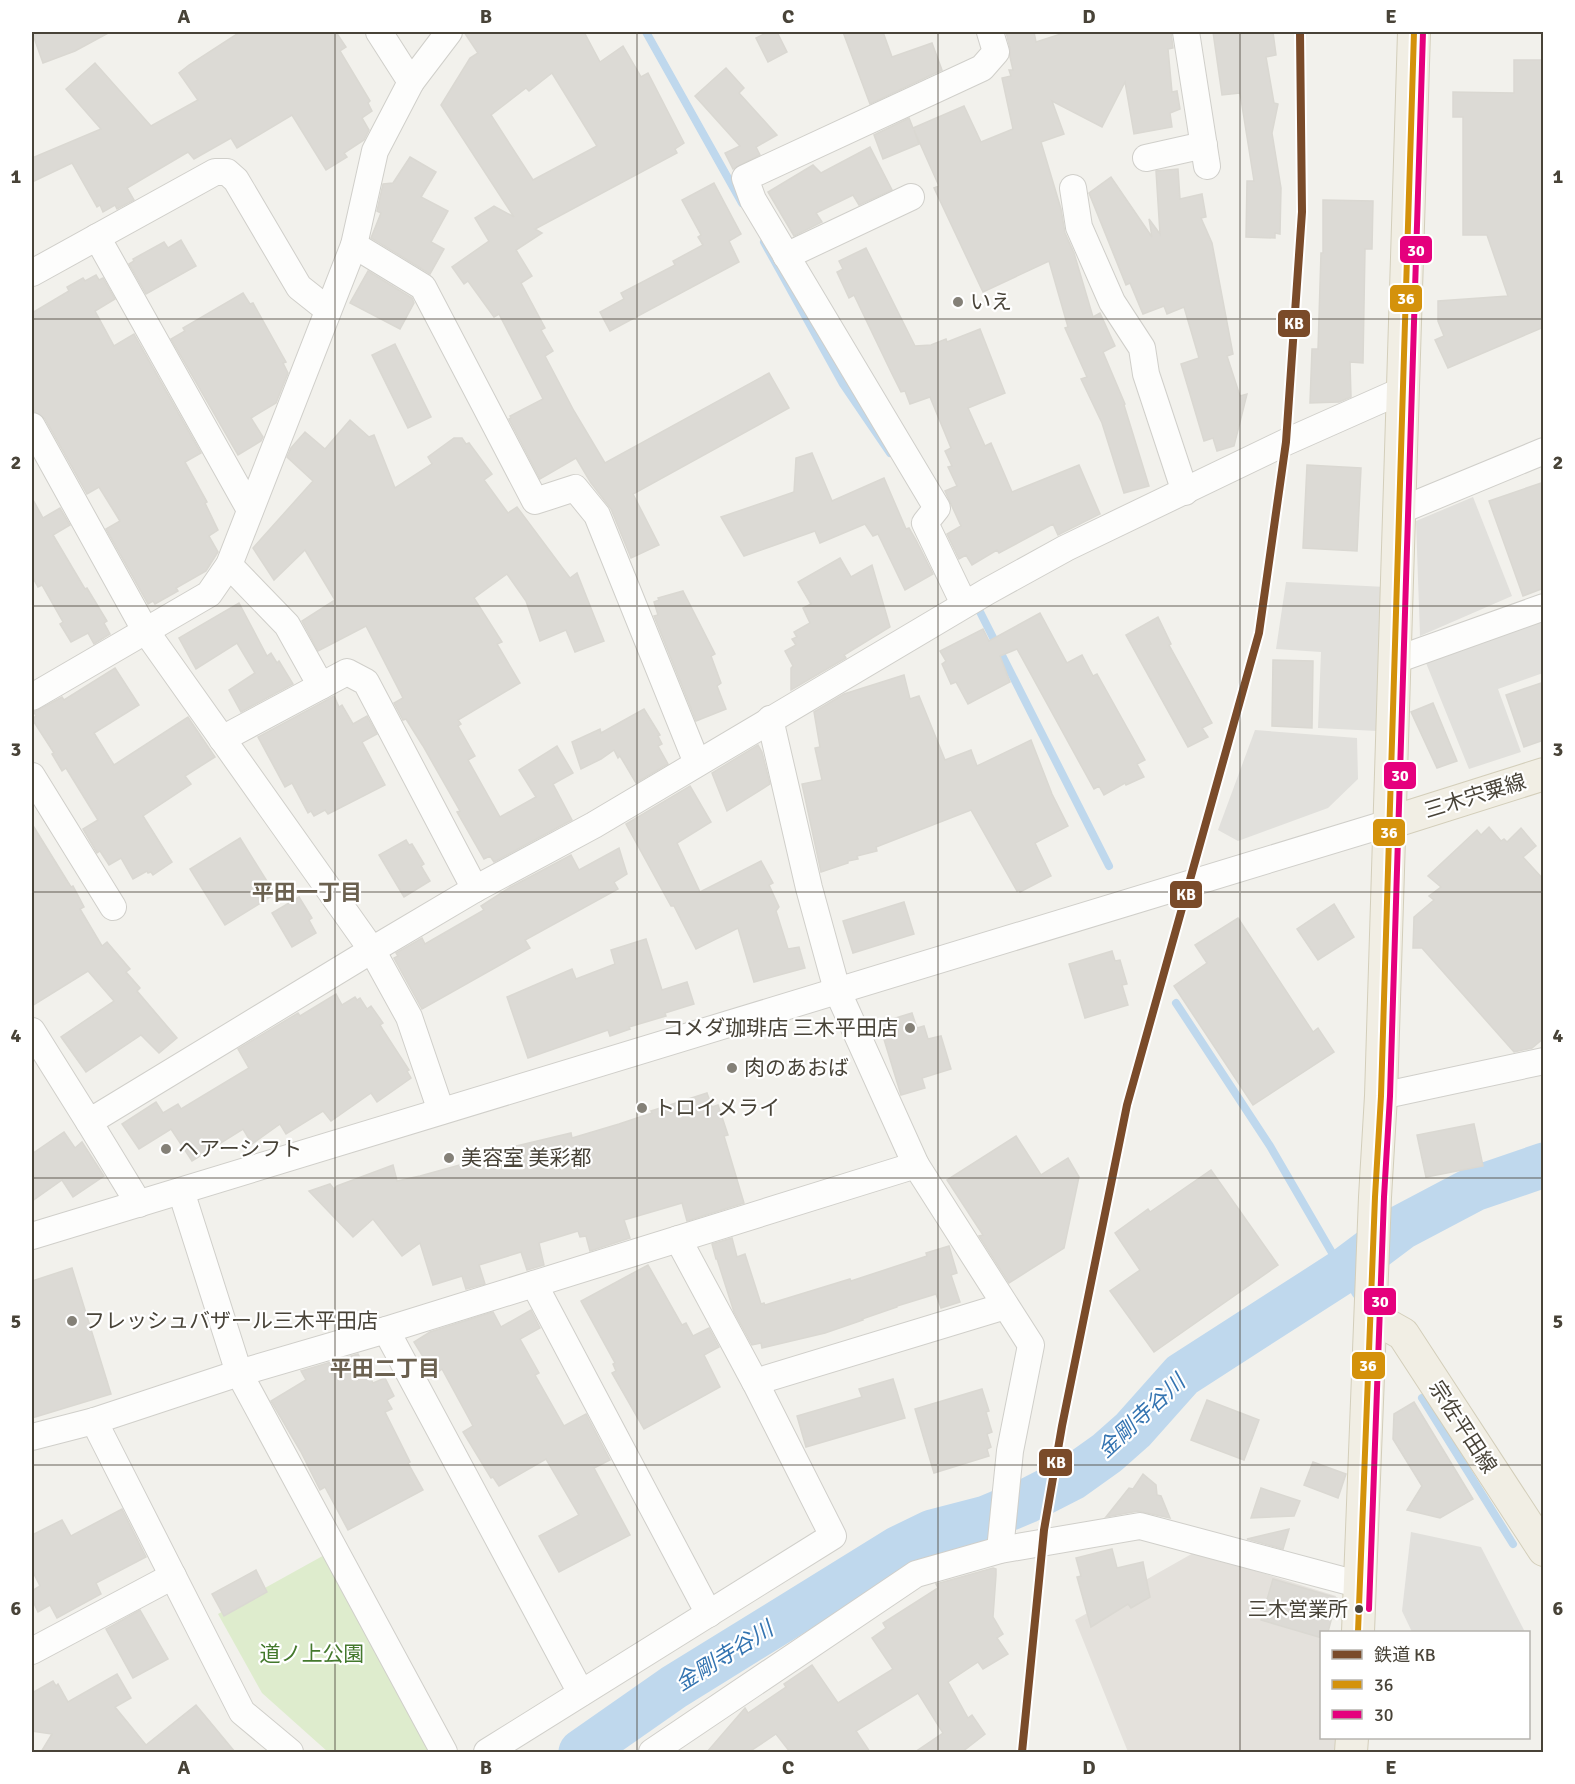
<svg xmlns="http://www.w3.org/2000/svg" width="1575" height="1784" viewBox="0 0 1575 1784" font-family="Signika,'Noto Sans JP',sans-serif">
<rect width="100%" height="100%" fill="#f2f1ec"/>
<polygon fill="#e4e1dc" points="1195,1552 1336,1596 1327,1625 1317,1627 1322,1653 1322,1738 1336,1738 1335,1752 1128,1752 1075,1620"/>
<polygon fill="#deeccd" points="328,1553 431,1740 429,1752 328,1752 262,1693 218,1614"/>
<g fill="#e1e0dc">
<polygon points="1473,497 1512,596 1420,636 1416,521"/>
<polygon points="1286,582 1386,587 1377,731 1318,728 1321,652 1276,649"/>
<polygon points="1543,620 1543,673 1498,689 1521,752 1469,769 1426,663"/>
<polygon points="1255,730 1357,738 1358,779 1328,808 1238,841 1218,830"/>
<polygon points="1411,1532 1481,1547 1525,1632 1412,1632 1402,1611"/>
</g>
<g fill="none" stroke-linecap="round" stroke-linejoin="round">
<g stroke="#bfd8ed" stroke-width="8">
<polyline points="646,32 742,203"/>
<polyline points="764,242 843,384 890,453"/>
<polyline points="976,604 1109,866"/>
<polyline points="1176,1003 1270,1146 1356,1294"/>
<polyline points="1422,1398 1513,1544"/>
</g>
<polyline stroke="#bfd8ed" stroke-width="45" points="581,1752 674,1687 899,1548 932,1532 986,1518 1027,1501 1072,1478 1107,1453 1133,1430 1182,1375 1342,1272 1402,1227 1474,1189 1544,1165"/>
</g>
<g fill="#dcdad5" stroke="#dad8d2" stroke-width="1.5" fill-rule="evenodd">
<polygon points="32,32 110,32 75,51 43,63"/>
<polygon points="240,32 336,32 346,47 340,51 370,101 368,103 372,111 362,118 369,130 364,140 344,153 347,157 326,170 292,115 237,148 231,138 194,159 188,152 127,188 134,200 117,209 115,205 103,212 100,205 97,207 72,163 32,182 32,158 101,129 66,89 95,63 151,126 198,100 179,73 189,65"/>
<path d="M464,32H584L600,62L623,46L641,77L648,73L684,143L675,149L677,153L535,229L542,233L516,250L532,276L521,283L545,328L541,330L553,351L545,356L574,411L605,463L769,373L789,408L633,494L659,545L631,558L611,509L591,483L576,458L540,479L509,419L511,418L510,416L543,399L499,314L494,317L468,281L464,284L452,267L489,241L475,218L494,206L514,217L441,105L470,58L478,53ZM552,73L597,146L533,180L491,115L526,88L529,91Z"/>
<polygon points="768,32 777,32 787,52 768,62 756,38"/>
<polygon points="843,32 883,32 892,57 932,43 942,70 870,104"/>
<polygon points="1006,32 1034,32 1036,42 1067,32 1171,32 1173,48 1168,49 1172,92 1177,91 1180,109 1170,113 1172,127 1134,134 1125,82 1102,127 1052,101 1064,134 1041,142 1061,209 1065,233 1074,253 1093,317 1100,313 1115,346 1103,352 1125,404 1124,405 1149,486 1124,493 1102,423 1081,379 1087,377 1065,328 1068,327 1049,261 983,292 934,188 939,186 914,130 919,144 883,159 874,135 909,118 913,128 964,106 981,142 1013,129 1002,78 1011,76 1009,70 1013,70 1010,57 1010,48"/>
<polygon points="1213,32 1273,32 1276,55 1266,57 1274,103 1278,104 1272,133 1281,188 1280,234 1275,233 1275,238 1246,237 1247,181 1254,181 1240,93 1222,95"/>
<polygon points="1514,60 1544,60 1544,327 1448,368 1435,340 1444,336 1438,321 1438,301 1508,296 1487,235 1463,235 1463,117 1453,117 1453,92 1514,93"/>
<polygon points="726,68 744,88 739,93 777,135 756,147 760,155 733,169 725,153 740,146 695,96"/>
<polygon points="870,147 892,190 859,205 853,195 816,213 822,222 794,236 768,192 813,165 821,173"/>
<polygon points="410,157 436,172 421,197 448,211 431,242 444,249 430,274 371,238 381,213 377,211 383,184 393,183"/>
<polygon points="1178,169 1180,199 1202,194 1206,217 1201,218 1212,243 1233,354 1227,356 1240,396 1247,394 1234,446 1217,451 1213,438 1204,441 1181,364 1199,358 1184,307 1167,314 1164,306 1143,314 1130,283 1126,285 1089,193 1111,177 1152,237 1149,219 1160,234 1156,171"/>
<polygon points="714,183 741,234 729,241 739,262 610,331 600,312 624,299 621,293 675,265 673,261 703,245 698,237 701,235 682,200"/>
<polygon points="1323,200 1373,201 1372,249 1365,249 1363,363 1350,362 1351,397 1339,402 1310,403 1312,349 1318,349 1321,253 1323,253"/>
<polygon points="181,240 196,266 146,294 129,264 134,261 133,259 164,242 168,248"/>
<polygon points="866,248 915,346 931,345 946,339 947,342 980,329 1005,393 968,408 985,446 991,443 1012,492 1079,465 1100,514 1058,535 1053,524 999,553 997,550 972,565 966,555 959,559 947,534 961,526 945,491 957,486 948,467 952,466 945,451 951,448 930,397 910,404 905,391 901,392 893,376 854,295 849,298 837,272 843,269 839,261"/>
<polygon points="368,271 412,298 414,303 400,329 350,303"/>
<polygon points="96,275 99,280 103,278 115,299 95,311 114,346 134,334 201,453 185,462 207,502 205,503 218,530 209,536 218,552 206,571 176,588 178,591 155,604 153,601 148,604 106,529 120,521 99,487 87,494 45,419 35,412 32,405 32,313 69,291 67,287 83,278 85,281"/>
<polygon points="243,293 250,304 253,303 286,362 283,363 288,373 276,403 251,418 263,437 261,441 238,455 171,339 185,331 183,328"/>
<polygon points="395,344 431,417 408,428 372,355"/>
<polygon points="350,420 369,437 374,435 395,488 432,464 428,457 454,438 462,438 466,444 469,443 492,474 484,480 508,513 517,507 570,578 577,573 604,641 575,652 566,630 540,641 526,601 507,574 474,598 502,642 497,644 520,683 458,720 461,724 458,726 475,756 468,760 500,817 536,797 519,770 557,746 573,773 553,784 572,820 494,862 490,856 484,859 457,812 460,811 423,746 406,719 403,720 394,703 403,698 366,626 318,651 302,621 335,600 305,550 274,580 253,548 313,481 287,457 291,448 305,432 325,449"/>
<polygon points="812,453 832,501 884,478 906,529 909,528 916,540 933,574 905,590 878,534 873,536 865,524 820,543 815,531 744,556 721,517 794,492 796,458"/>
<polygon points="1307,465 1361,468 1357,551 1303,548"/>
<polygon points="1544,482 1544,588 1523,596 1489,501"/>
<polygon points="32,498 43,518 60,508 70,525 53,535 85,589 87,588 107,621 104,623 110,634 94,644 88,633 71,642 60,624 63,622 42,585 38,587 32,576"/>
<polygon points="840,558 851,577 872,565 890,627 844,655 846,658 791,690 791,668 793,666 785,651 796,645 792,639 797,637 794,632 810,623 803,608 811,604 798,582"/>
<polygon points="683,591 715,654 711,656 721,683 717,686 726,709 696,721 654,616 658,615 654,602 659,600 658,598"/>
<polygon points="239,603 267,656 271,653 277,663 279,661 293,684 241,712 229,690 255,673 237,643 196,669 179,638"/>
<polygon points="1040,613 1067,663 1082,655 1093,676 1097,674 1145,760 1137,764 1144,777 1126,785 1125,783 1104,795 1099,786 1094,789 1017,649 1000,656 1010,682 968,704 956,682 951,684 942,664 946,661 940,651 983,629 989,641"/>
<polygon points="1158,617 1171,644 1169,645 1212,723 1202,728 1208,737 1188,747 1126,635"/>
<polygon points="1273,660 1313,661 1312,728 1272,726"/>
<polygon points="115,668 139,705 94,733 114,765 188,717 215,757 185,776 191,784 143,816 172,862 153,875 151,872 148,873 147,871 133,879 121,858 109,865 100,851 97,853 83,829 98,820 66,768 62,771 52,754 54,753 32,719 36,716 34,712 62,697 64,700"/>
<polygon points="904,675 910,699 919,696 945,760 971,750 977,766 1031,740 1052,794 1068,826 1035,843 1051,876 1020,892 1019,890 1017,891 971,810 876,847 877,851 857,856 858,859 848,861 848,863 821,872 802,784 822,780 815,748 820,747 814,712 844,694"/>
<polygon points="1544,682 1544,740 1524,747 1506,695"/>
<polygon points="334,696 339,707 342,705 353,724 367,716 377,734 362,742 385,785 328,814 325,810 314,816 311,811 308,813 292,783 285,787 258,737"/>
<polygon points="1433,703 1457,761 1437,768 1411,712"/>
<polygon points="644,709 660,735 658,736 662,744 658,746 668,764 636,783 620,756 618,758 614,750 601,759 581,769 572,742 600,729 601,733"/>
<polygon points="758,745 762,752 770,784 727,811 712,773"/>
<polygon points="690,786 711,822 677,843 700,892 761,861 773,883 769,885 779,907 776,911 788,949 799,947 805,968 754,982 738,928 696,949 674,906 671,906 626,824"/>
<polygon points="32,824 71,887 73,886 84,907 80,909 102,946 107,942 130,969 126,972 140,988 137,991 177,1038 159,1053 141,1035 86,1072 61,1037 114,1001 88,971 32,1006"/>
<polygon points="1489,827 1501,841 1504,839 1507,842 1521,828 1536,846 1523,857 1544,880 1544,1038 1532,1048 1514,1052 1422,948 1413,948 1414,917 1434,900 1429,896 1441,887 1428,876 1477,830 1481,835"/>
<polygon points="240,838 275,894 225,925 190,869"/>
<polygon points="406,840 409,845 412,844 424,864 421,866 430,881 404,897 379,855"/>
<polygon points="619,848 627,874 614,882 618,889 525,940 530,948 422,1009 394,958 398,956 396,953 422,938 425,944 484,910 481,906 509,888 571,855 579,870"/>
<polygon points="299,897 312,918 309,920 316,933 292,947 272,913"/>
<polygon points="904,902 914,934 853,953 843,921"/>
<polygon points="1334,904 1354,937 1318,960 1297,929"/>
<polygon points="1238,918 1313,1032 1318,1028 1334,1052 1253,1105 1174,986 1207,963 1195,945"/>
<polygon points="646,939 662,990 687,982 694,1004 665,1013 666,1016 629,1027 630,1029 610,1036 608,1030 528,1058 507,997 572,969 576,979 615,964 611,950"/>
<polygon points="1112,951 1115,961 1120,960 1127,984 1122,985 1128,1005 1085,1018 1069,964"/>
<polygon points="336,994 342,1005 355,997 357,1000 360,998 367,1009 371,1006 383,1023 380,1025 383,1030 409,1070 407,1071 411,1078 377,1102 371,1093 331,1121 323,1111 286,1134 280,1124 252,1144 243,1129 192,1161 171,1129 139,1149 122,1124 156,1102 163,1113 178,1104 181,1109 249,1068 238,1049 298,1013 300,1016"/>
<polygon points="912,1013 917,1028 924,1026 928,1039 941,1036 951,1069 922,1078 925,1088 901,1095 879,1023"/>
<polygon points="707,1093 712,1107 718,1105 728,1135 724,1136 744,1203 687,1221 682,1203 624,1220 630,1238 590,1251 586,1236 580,1237 578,1231 539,1243 544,1265 527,1270 521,1252 479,1265 485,1284 466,1289 462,1276 433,1285 420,1243 402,1256 373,1219 353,1237 309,1191 330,1184 334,1189 337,1186 393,1165 397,1181 420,1176 517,1149 516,1146 571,1133 572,1138 619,1124 652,1113 651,1111"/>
<polygon points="1474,1124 1483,1166 1426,1177 1417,1135"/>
<polygon points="64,1132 75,1148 82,1142 104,1176 73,1197 62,1180 32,1201 32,1154"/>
<polygon points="1016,1136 1041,1175 1068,1158 1079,1177 1064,1248 1009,1283 979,1236 983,1235 947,1180"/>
<polygon points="1211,1170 1278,1265 1154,1352 1110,1291 1140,1270 1115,1233 1148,1209 1150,1212"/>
<polygon points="732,1238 737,1257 745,1254 761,1304 764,1303 765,1305 850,1279 851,1281 927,1256 926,1253 949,1246 957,1273 951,1275 960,1302 941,1308 936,1294 897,1306 897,1307 862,1319 863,1320 825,1333 762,1348 761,1343 752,1345 734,1312 717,1259 716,1259 712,1244"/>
<polygon points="648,1265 682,1325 686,1323 693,1336 709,1328 719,1347 704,1355 720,1387 644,1429 612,1373 616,1371 613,1364 615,1363 581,1301"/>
<polygon points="72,1268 111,1394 32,1418 32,1281"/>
<polygon points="531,1310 540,1328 520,1339 539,1373 535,1375 564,1426 586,1414 610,1460 594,1468 630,1535 559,1572 539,1536 579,1515 546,1459 499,1486 493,1477 491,1478 463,1432 473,1426 442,1369 434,1375 414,1342 430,1332 493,1312 501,1327"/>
<polygon points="358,1354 373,1383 385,1378 394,1396 387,1400 392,1409 385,1412 410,1462 408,1463 423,1490 348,1530 325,1487 320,1490 301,1452 271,1401 306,1380 301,1371"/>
<polygon points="893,1379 905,1418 806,1447 797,1416 862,1397 859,1389"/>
<polygon points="982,1389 989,1411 986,1412 992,1432 987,1434 991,1447 987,1449 989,1456 934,1473 915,1409"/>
<polygon points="1207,1400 1259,1420 1244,1460 1191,1440"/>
<polygon points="1414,1402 1473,1499 1440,1518 1407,1510 1422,1486 1393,1439 1394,1414"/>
<polygon points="1313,1462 1346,1474 1338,1498 1304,1485"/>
<polygon points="1143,1474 1156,1485 1157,1495 1161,1496 1170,1518 1138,1511 1106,1517 1129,1488 1133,1489"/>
<polygon points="1261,1488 1300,1501 1294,1516 1251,1518"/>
<polygon points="122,1509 146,1557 96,1583 101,1594 57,1618 50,1605 38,1612 32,1599 32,1591 40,1586 32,1570 32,1535 62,1520 71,1536"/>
<polygon points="1289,1529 1283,1549 1247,1539"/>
<polygon points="1112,1549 1117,1568 1143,1562 1150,1597 1131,1608 1128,1604 1091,1627 1077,1577 1081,1576 1076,1558"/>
<polygon points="993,1568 996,1569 996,1575 993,1617 1003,1634 997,1638 1008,1654 983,1669 978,1662 948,1682 968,1718 972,1715 985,1734 962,1752 915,1752 943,1733 918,1693 856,1731 870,1752 790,1752 776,1734 749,1752 707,1752 745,1708 748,1713 786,1687 784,1684 812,1665 838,1703 893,1669 872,1638 886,1628 883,1623 938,1588 936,1584"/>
<polygon points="256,1570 267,1592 224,1616 212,1594"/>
<polygon points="1273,1579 1337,1598 1328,1632 1322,1632 1322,1638 1261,1620"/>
<polygon points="140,1610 168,1659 133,1678 106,1629"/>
<polygon points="117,1674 131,1698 115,1707 146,1745 196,1705 235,1752 41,1752 52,1734 32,1731 32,1693 53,1681 56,1686 58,1684 68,1702"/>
</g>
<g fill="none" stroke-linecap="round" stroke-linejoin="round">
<defs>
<g id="minor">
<polyline points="379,32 411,82"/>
<polyline points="1186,32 1207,166"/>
<polyline points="1146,158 1204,145"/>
<polyline points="1073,188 1079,227 1112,302 1142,348 1146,374 1185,492"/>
<polyline points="97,237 250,510"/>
<polyline points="354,245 423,287 535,501 575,488 597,515 697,763"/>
<polyline points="786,256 911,197"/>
<polyline points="32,273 215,172 227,172 236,180 299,287 328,310"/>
<polyline points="32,426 145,630 372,950 409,1017 441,1111"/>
<polyline points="1399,511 1544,451"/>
<polyline points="229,565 287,625 321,686"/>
<polyline points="964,604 925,523 937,508 753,200 745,178 982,68 996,52 990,32"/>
<polyline points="1393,661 1544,607"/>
<polyline points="32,697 209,594 229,565 354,245 375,151 411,82 449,32"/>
<polyline points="770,719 809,888 837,990 916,1165 1031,1345 1010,1451 1000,1550"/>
<polyline points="222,739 347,672 366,682 475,889"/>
<polyline points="32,776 113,907"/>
<polyline points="32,1031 89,1122 372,950 475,889 594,825 988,591 1066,548 1286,442 1403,390"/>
<polyline points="1381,1096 1544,1061"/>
<polyline points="89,1122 139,1204"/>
<polyline points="181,1191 239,1373 444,1752"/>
<polyline points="32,1236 1389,823"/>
<polyline points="534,1284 709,1614"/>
<polyline points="386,1330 581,1693"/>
<polyline points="755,1382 1005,1306"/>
<polyline points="94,1421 242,1712 290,1752"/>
<polyline points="32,1437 94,1421 239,1373 386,1330 916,1165"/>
<polyline points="32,1651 173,1576"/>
<polyline points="487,1752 833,1536 755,1382 678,1239"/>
<polyline points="652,1752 916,1574 1000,1550 1140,1526 1361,1585"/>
</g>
<g id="major">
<polyline points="1389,823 1544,774"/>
<polyline points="1371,1316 1403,1334 1544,1550"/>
<polyline points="1358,1632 1375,1197 1381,1096 1414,32"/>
<polyline points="1351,1752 1352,1738"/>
</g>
</defs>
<use href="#minor" stroke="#d0cfca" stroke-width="28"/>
<use href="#major" stroke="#d3ceba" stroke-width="34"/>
<use href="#minor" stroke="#fdfdfc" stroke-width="26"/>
<use href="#major" stroke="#f1eee4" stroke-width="32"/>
<defs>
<polyline id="bus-1" points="1358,1632 1375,1197 1381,1096 1414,32"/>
<polyline id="bus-2" points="1369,1609 1384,1197 1390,1096 1423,32"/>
</defs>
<use href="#bus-1" stroke="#fff" stroke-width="10"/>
<use href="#bus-2" stroke="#fff" stroke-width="10"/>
<use href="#bus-1" stroke="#d4920b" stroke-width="6"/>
<use href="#bus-2" stroke="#e5007d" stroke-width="6"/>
<defs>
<polyline id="rail-1" points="1022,1752 1044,1530 1062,1426 1127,1105 1259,633 1286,442 1302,212 1300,32"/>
</defs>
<use href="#rail-1" stroke="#fff" stroke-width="12"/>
<use href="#rail-1" stroke="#7a4b2a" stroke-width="8"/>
</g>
<path fill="none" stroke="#484338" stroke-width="1.5" stroke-opacity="0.55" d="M335,32V1752M637,32V1752M938,32V1752M1240,32V1752M32,319H1544M32,606H1544M32,892H1544M32,1178H1544M32,1465H1544"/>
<g fill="#848077" stroke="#fff" stroke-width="2">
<circle cx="958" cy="302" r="6"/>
<circle cx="910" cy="1028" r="6"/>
<circle cx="732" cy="1068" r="6"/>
<circle cx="642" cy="1108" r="6"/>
<circle cx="166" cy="1149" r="6"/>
<circle cx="449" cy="1158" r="6"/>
<circle cx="72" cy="1321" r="6"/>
</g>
<circle fill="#484338" stroke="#fff" stroke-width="2" cx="1359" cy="1609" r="5"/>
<g text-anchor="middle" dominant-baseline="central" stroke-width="4.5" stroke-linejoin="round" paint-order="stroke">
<g font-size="20" fill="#484338" stroke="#fff" text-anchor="end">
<text x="1348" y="1609">三木営業所</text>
</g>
<g font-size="21" fill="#484338" stroke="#fff" text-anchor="start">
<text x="970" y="302">いえ</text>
<text x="898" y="1028" text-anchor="end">コメダ珈琲店 三木平田店</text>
<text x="744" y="1068">肉のあおば</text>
<text x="654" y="1108">トロイメライ</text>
<text x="178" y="1149">ヘアーシフト</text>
<text x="461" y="1158">美容室 美彩都</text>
<text x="84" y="1321">フレッシュバザール三木平田店</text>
</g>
<g font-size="21" fill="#484338" stroke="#fff">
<text transform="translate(1475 796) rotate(-17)">三木宍粟線</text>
<text transform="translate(1463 1427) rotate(57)">宗佐平田線</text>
</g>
<g font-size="21" fill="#44792d" stroke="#fff">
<text x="312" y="1654">道ノ上公園</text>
</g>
<g font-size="22" font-weight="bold" fill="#6b6150" stroke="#fff">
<text x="307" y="892">平田一丁目</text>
<text x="385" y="1368">平田二丁目</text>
</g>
<g font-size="22" font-style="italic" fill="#3474b1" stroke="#fff">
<text transform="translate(1141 1416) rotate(-43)">金剛寺谷川</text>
<text transform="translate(724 1656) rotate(-32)">金剛寺谷川</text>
</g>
</g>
<g stroke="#fff" stroke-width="2">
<rect x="1399" y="235" width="34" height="29" rx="6" fill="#e5007d"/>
<rect x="1389" y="284" width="34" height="29" rx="6" fill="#d4920b"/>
<rect x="1277" y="309" width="34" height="29" rx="6" fill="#7a4b2a"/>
<rect x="1383" y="761" width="34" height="29" rx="6" fill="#e5007d"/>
<rect x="1372" y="818" width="34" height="29" rx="6" fill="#d4920b"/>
<rect x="1169" y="880" width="34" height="29" rx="6" fill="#7a4b2a"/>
<rect x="1363" y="1287" width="34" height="29" rx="6" fill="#e5007d"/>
<rect x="1351" y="1351" width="35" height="29" rx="6" fill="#d4920b"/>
<rect x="1038" y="1448" width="35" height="29" rx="6" fill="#7a4b2a"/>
</g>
<g font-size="16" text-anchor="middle" font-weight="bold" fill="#fff">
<text x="1416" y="256">30</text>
<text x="1406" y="304">36</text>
<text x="1294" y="329">KB</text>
<text x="1400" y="781">30</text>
<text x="1389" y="838">36</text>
<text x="1186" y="900">KB</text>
<text x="1380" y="1307">30</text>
<text x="1368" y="1371">36</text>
<text x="1056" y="1468">KB</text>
</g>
<rect width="1575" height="1784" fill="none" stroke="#ffffff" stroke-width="66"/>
<rect x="1320" y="1631" width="210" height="108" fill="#ffffff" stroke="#b6b4af" stroke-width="1.5"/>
<rect x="1332" y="1650" width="30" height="9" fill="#7a4b2a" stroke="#b6b4af" stroke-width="1.5"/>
<text x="1374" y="1661" font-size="18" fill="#484338">鉄道 KB</text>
<rect x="1332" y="1680" width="30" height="9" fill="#d4920b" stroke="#b6b4af" stroke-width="1.5"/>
<text x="1374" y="1691" font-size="18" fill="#484338">36</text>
<rect x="1332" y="1710" width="30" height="9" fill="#e5007d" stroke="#b6b4af" stroke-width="1.5"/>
<text x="1374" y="1721" font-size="18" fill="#484338">30</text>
<rect x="33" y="33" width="1509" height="1718" fill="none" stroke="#484338" stroke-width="2"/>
<g font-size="20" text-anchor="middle" font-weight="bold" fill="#484338">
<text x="184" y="23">A</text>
<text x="486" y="23">B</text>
<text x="788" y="23">C</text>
<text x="1089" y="23">D</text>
<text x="1391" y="23">E</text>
<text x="16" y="183">1</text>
<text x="1558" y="183">1</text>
<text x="16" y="469">2</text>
<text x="1558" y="469">2</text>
<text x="16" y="756">3</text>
<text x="1558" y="756">3</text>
<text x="16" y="1042">4</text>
<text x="1558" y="1042">4</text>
<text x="16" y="1328">5</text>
<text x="1558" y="1328">5</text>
<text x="16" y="1615">6</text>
<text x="1558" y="1615">6</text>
<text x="184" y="1774">A</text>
<text x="486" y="1774">B</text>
<text x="788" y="1774">C</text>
<text x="1089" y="1774">D</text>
<text x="1391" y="1774">E</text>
</g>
</svg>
